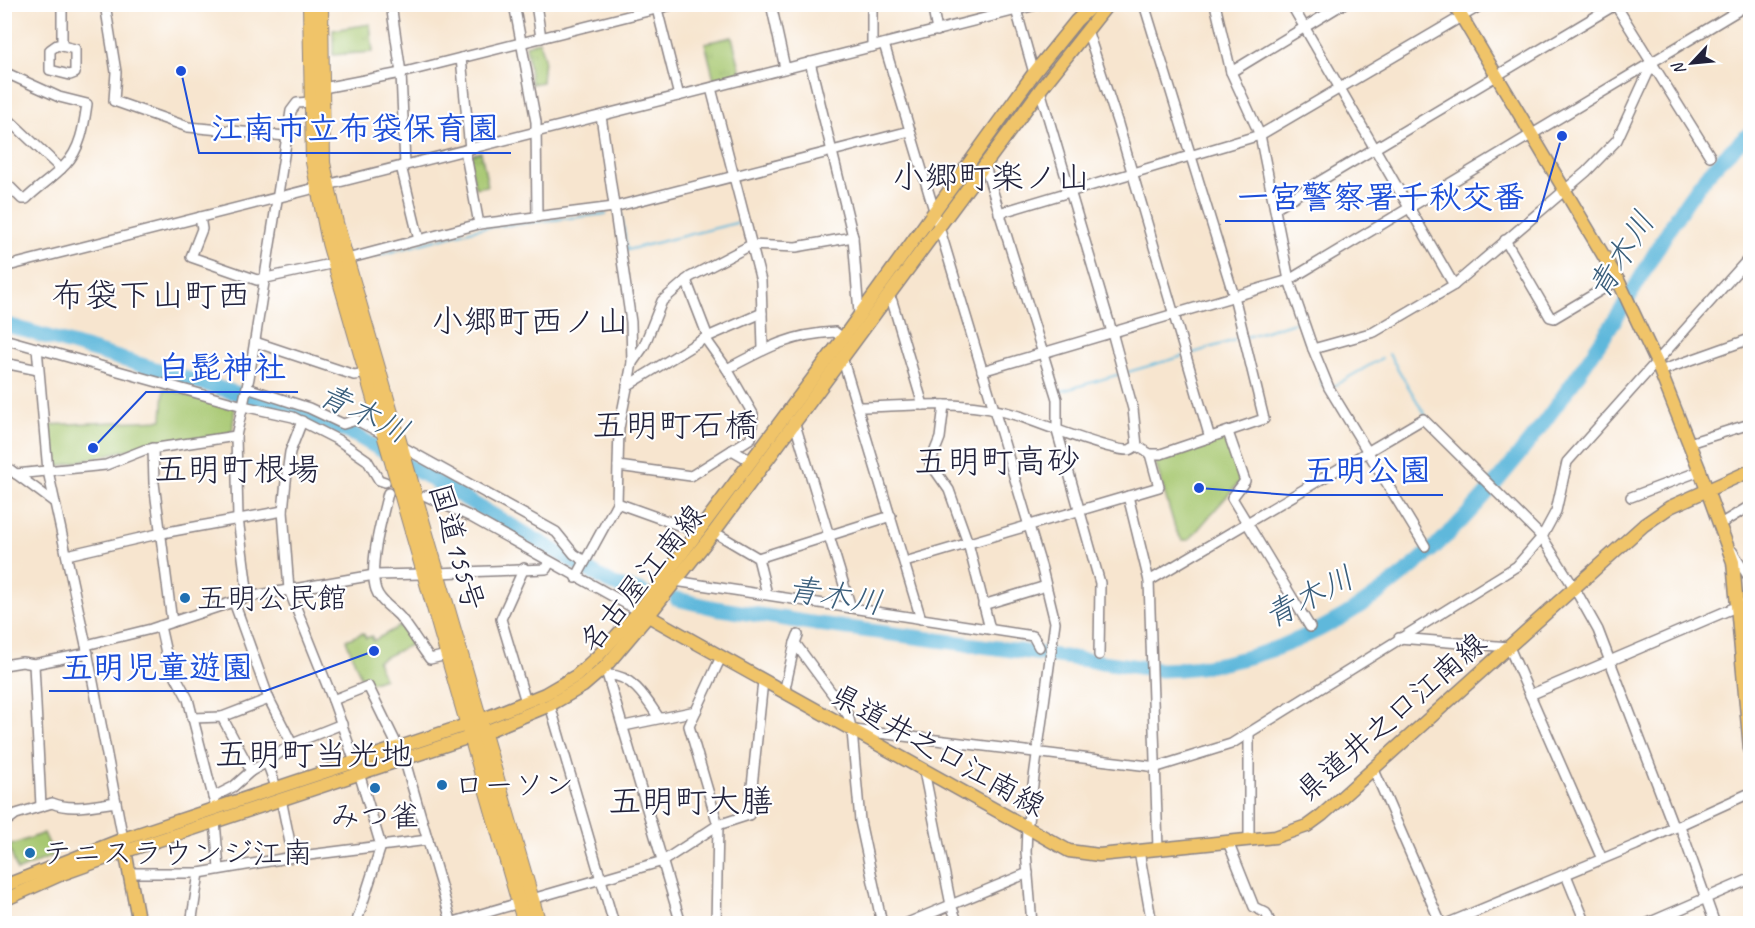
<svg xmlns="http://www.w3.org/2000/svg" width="1755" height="928" viewBox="0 0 1755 928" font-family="Caveat,'Klee One',sans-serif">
<defs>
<pattern id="grass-tufts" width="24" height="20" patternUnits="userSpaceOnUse" patternTransform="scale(1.5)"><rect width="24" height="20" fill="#a7c871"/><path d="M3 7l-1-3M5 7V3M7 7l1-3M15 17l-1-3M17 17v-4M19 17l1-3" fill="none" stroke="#8fac63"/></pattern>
</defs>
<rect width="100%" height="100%" fill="#fff"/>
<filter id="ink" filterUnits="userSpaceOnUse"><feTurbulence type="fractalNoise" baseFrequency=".0167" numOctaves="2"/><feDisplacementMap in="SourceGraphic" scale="12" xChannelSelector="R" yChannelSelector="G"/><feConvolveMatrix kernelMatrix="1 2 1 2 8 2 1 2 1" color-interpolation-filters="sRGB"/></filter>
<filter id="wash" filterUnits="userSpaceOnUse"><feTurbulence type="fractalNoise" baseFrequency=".008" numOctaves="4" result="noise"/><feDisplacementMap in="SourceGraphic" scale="24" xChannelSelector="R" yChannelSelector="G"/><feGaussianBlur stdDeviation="1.35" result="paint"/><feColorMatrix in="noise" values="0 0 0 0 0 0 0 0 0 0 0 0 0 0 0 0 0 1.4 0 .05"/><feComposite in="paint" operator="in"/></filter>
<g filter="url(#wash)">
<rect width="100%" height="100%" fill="#f7e5cf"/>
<g fill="url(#grass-tufts)" stroke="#647556" stroke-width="1.5">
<polygon points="370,24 373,52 333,55 333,30"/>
<polygon points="732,37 741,72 714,79 705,43"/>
<polygon points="539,41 544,58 542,82 531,84 526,45"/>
<polygon points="481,152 488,186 475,188 470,160 473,154"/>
</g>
<g fill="#a7c871" stroke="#647556" stroke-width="1.5">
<polygon points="164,389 235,407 232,434 147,445 51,468 45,425 162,420"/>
<polygon points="1225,437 1240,481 1189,540 1182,540 1176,531 1155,461"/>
<polygon points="400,626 414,643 377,661 384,678 364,685 346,640 363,633 366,638 372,636 373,641"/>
<polygon points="44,833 54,855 17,871 9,846"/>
</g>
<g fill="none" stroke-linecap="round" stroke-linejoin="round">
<g stroke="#5eb8db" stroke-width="2">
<polyline points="621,212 627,250 740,222"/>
<polyline points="376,256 481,228 606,214"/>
<polyline points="1246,337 1298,321 1306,341"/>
<polyline points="1190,354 1235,340"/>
<polyline points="1389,354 1427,418"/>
<polyline points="1128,372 1183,356"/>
<polyline points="1320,377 1323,387"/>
<polyline points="1332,387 1382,358"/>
<polyline points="1059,392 1120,374"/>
</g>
<g stroke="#5eb8db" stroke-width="15">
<polyline points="4,324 306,414 357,436 614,585 642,591"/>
<path d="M677,599L715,608L811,623L1161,670C1376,665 1513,476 1620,312C1651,263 1677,206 1717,164C1727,153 1739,143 1750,133"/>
</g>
</g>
</g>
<g filter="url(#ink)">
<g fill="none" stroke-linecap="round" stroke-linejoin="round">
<polyline stroke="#ccbeb1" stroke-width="9" stroke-dasharray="9 4.5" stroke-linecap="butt" points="388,493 391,484"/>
<defs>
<g id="minor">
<polyline points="62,4 62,46"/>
<polyline points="105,4 116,72 114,101 188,127 286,136"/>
<polyline points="391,4 401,73 405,165"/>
<polyline points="514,4 536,122 537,217"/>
<polyline points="536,4 541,38"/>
<polyline points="771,4 785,68"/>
<polyline points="932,4 937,31"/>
<polyline points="1215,4 1231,72 1260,135 1289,280 1313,349 1329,388 1425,546"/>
<polyline points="1291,4 1454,285"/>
<polyline points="1615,4 1710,156"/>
<polyline points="656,5 679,96"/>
<polyline points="1015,6 1034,73"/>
<polyline points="1087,30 1118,124 1210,438"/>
<polyline points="884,44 1042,569 1055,622 1027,829 1026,852 1032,924"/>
<polygon points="57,45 75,49 75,73 70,75 50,70 50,50"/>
<polyline points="872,47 872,4"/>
<polyline points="461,58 470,149"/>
<polyline points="810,62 853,237 859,314"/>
<path d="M4,72L59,97L87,104C84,125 81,149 65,165C53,178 38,187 26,199H22L4,181"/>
<polyline points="1231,72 1343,4"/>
<polyline points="323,88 401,73 676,4"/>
<polyline points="711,88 761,281 763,349"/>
<polyline points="1040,90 1112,332 1133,409 1137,446"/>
<polyline points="4,115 61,169"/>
<polyline points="465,150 479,224"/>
<polyline points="401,166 419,240"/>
<polyline points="985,166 1057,399 1057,431 1100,583 1099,655"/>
<polyline points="1275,208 1615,5"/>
<polyline points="999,213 1260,135 1483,4"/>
<polyline points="200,217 202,229 191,257 257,280 335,263"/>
<polyline points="1505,240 1550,317 1554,318 1618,280"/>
<polyline points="347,259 479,224 614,207 910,131"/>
<polyline points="4,267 1040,4"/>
<polyline points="686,280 708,337"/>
<polyline points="887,297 892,301 923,405"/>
<polyline points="4,339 243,406 293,417 338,440 367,460 379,480 385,482"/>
<polyline points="255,342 354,375 367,373"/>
<polyline points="37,348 48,471 86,645 123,839"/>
<polyline points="1313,349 1374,332 1454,285 1586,172 1617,140 1652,64"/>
<polyline points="842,357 921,619"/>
<polyline points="4,363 38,370"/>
<polyline points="632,363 644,346 662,301 690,277 751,245 796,247 853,237"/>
<path d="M727,369C766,348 791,334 835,332L843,338"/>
<polyline points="982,371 1289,280 1749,4"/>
<polyline points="1660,371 1750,339"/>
<polyline points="627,386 705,338 762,313"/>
<polyline points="247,388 309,408 343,424 356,420 385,435"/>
<polyline points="944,405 940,438 930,463 949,490 968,543 990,629"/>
<path d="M859,407C911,406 969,399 1019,416C1039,423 1112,452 1129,450C1130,450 1136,446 1137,446L1150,454H1161L1264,419L1234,296L1144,4"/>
<polyline points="302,421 290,452 286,481 283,511 289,590 333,700 355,762"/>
<polyline points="794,421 851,608"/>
<polyline points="1228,432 1245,481 1232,498 1310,627"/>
<polyline points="1689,443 1750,424"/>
<polyline points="399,445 556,532 574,554 585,561"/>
<polyline points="153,448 154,483 172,622"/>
<polyline points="732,450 751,461"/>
<polyline points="4,465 54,502"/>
<polyline points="618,466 691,476 751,438 753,414 727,369 705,338"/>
<polyline points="16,474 106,465 144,450 236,436"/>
<path d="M388,493C382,518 368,565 376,590C380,602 392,608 400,617C411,630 420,646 430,659L447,655"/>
<polyline points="426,496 471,517 639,611"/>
<polyline points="1128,496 1149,581"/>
<polyline points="1631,497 1700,471"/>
<polyline points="617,503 698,532"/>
<polyline points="1720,524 1750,506"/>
<polyline points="714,532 758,558 767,594"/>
<polyline points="1732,551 1750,579"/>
<polyline points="67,555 162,533 283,511"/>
<polyline points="758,558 891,516"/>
<polyline points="905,562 1159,487 1150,454"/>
<polyline points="524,568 501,619 526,702"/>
<polyline points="436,573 546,569 550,562"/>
<polyline points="576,578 617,503 619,428 632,363 631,322 601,116"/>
<polyline points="675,581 1033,636 1039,647"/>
<polyline points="248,597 238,518 236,436 249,378 291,111 297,103 310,102"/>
<polyline points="234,602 269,699 292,744"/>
<polyline points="983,605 1046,586"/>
<polyline points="160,626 168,662 188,699 216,808"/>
<polyline points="798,635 795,643 848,715 852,731 860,821 882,924"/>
<polyline points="1399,638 1509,647 1602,859"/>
<polyline points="86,645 151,629 248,597 374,575 423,574"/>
<polyline points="34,664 41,806"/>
<polyline points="4,665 22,662 34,664 88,653"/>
<polyline points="605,667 681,924"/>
<path d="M608,675C632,674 647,700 659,718"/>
<polyline points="784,693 795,643"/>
<polyline points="1530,695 1750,601"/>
<polyline points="333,700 368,686 398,747"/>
<polyline points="550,705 614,924"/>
<polyline points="222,717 269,699"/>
<polyline points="192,718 222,717 251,771 233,787 213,797"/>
<polyline points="624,726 696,711"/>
<polyline points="854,730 1157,767 1231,744 1517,566 1542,537 1556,511 1567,462 1750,257"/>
<polyline points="1249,734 1249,840"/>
<polyline points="404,758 452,924"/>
<polyline points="267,762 292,744 342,724"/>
<polyline points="1374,770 1441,924"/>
<polyline points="251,771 267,762 276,787"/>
<polyline points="924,771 951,905 958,924"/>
<polyline points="281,799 293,857"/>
<polyline points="215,821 219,869"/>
<path d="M4,823L16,814L52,803C71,811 95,805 116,802"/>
<polyline points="1680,826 1715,924"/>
<polyline points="1228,842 1254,907 1266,913 1271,924"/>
<polyline points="1158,849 1149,581 1423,419 1542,537 1575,589 1598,630 1674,828"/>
<polyline points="1139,851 1152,924"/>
<polyline points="130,873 199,873 293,857 428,840"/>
<polyline points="1566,875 1586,924"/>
<polyline points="532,899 663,861 718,825 749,815 763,681"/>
<polyline points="191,924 199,873"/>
<polyline points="356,924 381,846 359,773"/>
<polyline points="447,924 519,903"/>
<polyline points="716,924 718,825 689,726 721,657"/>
<polyline points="905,924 1028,873"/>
<polyline points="1133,924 1151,919"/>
<polyline points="1446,924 1636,845 1750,793"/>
<polyline points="1646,924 1750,879"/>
</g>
<g id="major">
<polyline points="1454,4 1618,280 1656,361 1700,471 1733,562 1750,749"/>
<polyline points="643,613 1069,851 1099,855 1275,837 1307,826 1322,815 1644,525 1670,507 1750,471"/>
<polyline points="124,845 139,924"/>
<polyline points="4,886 123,839 481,720 545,694 576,676 597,657 639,611 843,338 1034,73 1076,21 1094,4"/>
<polyline points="4,900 62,874 126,851 485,732 550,705 583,686 605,667 648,616 714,532 1040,90 1108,4"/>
</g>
<g id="highway">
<polyline points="310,4 313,162 329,243 525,924"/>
<polyline points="321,4 323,163 336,223 539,924"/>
</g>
</defs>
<use href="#minor" stroke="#8c8485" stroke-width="12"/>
<use href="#major" stroke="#8c8485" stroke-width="15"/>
<use href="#highway" stroke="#8c8485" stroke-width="16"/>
<use href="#minor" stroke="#fff" stroke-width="9"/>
<use href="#major" stroke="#f0c469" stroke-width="12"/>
<use href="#highway" stroke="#f0c469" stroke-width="14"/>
</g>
</g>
<g fill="#1f6fb2" stroke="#fff" stroke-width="2">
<circle cx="185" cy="598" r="6"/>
<circle cx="442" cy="785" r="6"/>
<circle cx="375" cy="788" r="6"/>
<circle cx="30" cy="853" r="6"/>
</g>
<g text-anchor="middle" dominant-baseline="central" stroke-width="4.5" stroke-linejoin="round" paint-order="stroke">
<g font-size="30" fill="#22223b" stroke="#fff">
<text transform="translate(457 547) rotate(74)">国道155号</text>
<text transform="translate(642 578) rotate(-51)">名古屋江南線</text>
<text transform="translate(1391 717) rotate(-41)">県道井之口江南線</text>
<text transform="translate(938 750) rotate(29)">県道井之口江南線</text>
</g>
<g font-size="30" fill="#22223b" stroke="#fff" text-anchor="start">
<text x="197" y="598">五明公民館</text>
<text x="454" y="785">ローソン</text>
<text x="375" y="816" text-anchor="middle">みつ雀</text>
<text x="42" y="853">テニスラウンジ江南</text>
</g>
<g font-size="32" font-style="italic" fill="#3a5e7b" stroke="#fff">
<text transform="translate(1621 255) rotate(-58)">青木川</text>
<text transform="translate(364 413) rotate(26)">青木川</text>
<text transform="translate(835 596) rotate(9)">青木川</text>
<text transform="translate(1309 597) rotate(-27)">青木川</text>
</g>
<g font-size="33" fill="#22223b" stroke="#fff">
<text x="991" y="177">小郷町楽ノ山</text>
<text x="151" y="295">布袋下山町西</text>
<text x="530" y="321">小郷町西ノ山</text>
<text x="675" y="425">五明町石橋</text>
<text x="997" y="461">五明町高砂</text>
<text x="237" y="469">五明町根場</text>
<text x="314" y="754">五明町当光地</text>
<text x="691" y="801">五明町大膳</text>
</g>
</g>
<path fill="none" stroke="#1d4ed8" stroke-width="2" d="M181 71L199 153H511M1562 136L1537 221H1225M93 448L146 392H298M1199 488L1291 495H1443M374 651L265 691H49"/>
<g fill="#1d4ed8" stroke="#fff" stroke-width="2">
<circle cx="181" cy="71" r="6"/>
<circle cx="1562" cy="136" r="6"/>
<circle cx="93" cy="448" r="6"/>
<circle cx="1199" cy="488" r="6"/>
<circle cx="374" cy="651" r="6"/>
</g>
<g font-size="32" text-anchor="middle" font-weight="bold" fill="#1d4ed8" stroke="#fff" stroke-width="4.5" stroke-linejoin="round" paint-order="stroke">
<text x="355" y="139">江南市立布袋保育園</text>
<text x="1381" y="208">一宮警察署千秋交番</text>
<text x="222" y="378">白髭神社</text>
<text x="1367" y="481">五明公園</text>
<text x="157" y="678">五明児童遊園</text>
</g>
<rect width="1755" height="928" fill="none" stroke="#fff" stroke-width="24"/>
<g transform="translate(1692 63) rotate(244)" stroke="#ffffff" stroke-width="4.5" paint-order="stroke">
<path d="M0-4.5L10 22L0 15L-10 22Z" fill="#22223b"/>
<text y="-9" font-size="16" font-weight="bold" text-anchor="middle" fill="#22223b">N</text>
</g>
</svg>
